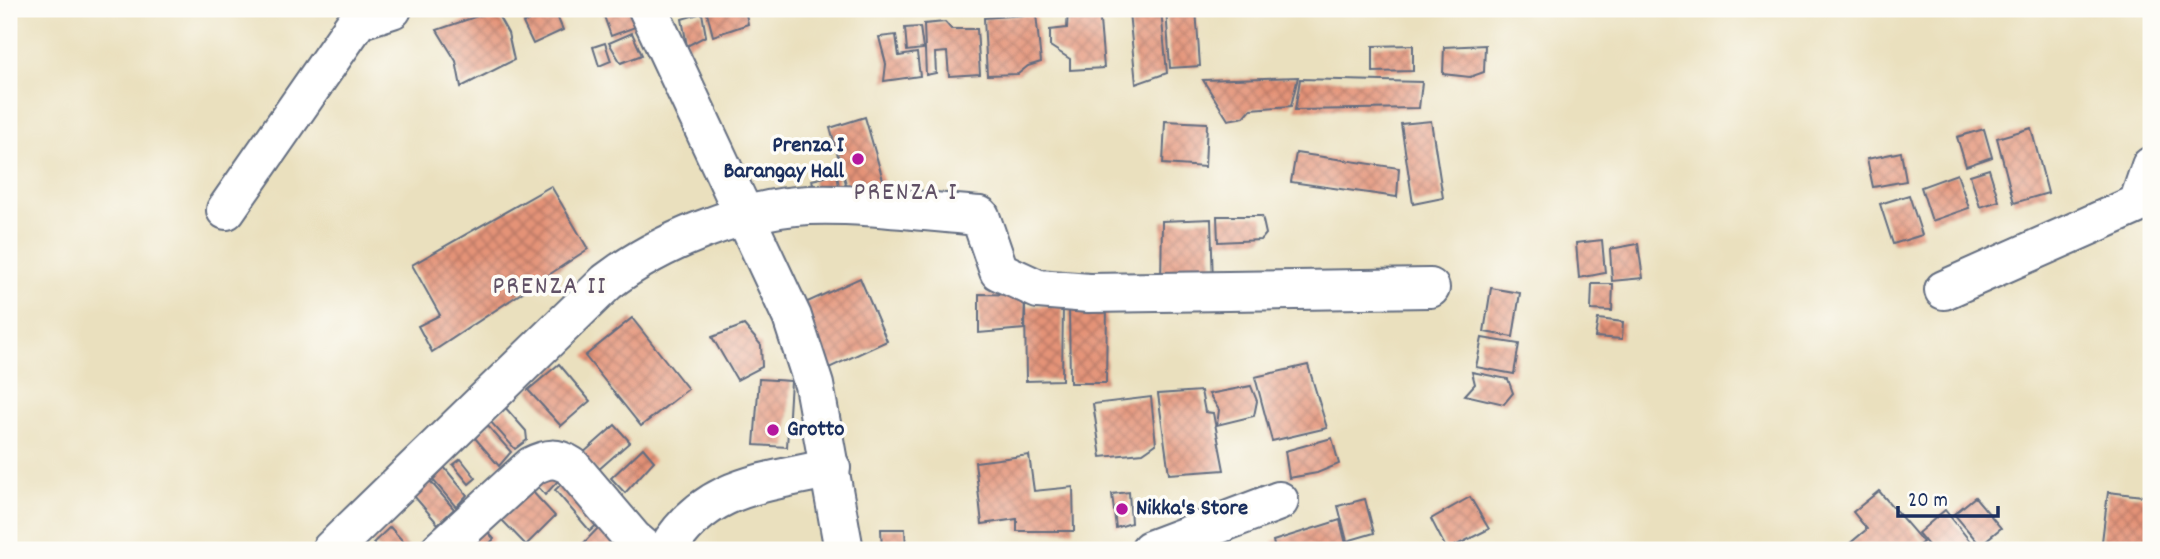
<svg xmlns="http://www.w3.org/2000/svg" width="2160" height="559" viewBox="0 0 2160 559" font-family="Dekko,sans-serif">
<defs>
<pattern id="building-cross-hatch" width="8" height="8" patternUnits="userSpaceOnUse" patternTransform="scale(1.75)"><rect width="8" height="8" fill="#e49377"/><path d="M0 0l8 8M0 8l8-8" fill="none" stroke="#b87865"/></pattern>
</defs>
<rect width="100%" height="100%" fill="#fdfcf7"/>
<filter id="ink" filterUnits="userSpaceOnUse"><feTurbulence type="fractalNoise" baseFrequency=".0143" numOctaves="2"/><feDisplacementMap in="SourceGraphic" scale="14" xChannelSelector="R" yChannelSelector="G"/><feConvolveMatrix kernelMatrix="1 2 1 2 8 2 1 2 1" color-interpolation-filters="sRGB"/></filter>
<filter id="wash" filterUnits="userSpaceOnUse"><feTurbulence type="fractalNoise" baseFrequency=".00686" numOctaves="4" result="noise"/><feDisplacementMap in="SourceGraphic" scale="28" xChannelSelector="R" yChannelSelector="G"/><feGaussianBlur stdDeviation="1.57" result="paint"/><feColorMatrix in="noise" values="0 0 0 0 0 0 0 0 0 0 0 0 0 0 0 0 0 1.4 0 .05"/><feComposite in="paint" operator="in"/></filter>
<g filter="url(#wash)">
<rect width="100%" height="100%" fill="#eae0be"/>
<g id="blocks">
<g fill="url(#building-cross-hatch)">
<polygon points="554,9 563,30 533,44 523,23"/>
<polygon points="622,9 632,9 638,26 611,36 604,16"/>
<polygon points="706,9 745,9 748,24 713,36"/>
<polygon points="1068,9 1099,9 1104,68 1070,70 1070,59 1050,46 1050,30 1067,28"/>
<polygon points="1166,9 1196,9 1200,66 1170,68"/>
<polygon points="495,10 508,33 514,60 461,87 456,61 437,30"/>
<polygon points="1161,10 1167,73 1136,84 1129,12"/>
<polygon points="702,13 706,36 687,46 682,19"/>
<polygon points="1036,14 1041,62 1028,66 1018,74 987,75 984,18"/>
<polygon points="945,22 951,29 977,29 980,74 949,76 947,52 935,53 936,73 926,75 924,24"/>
<polygon points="920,27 923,49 907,51 905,28"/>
<polygon points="632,33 642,55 621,63 609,43"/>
<polygon points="896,35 899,56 917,53 920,76 884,81 886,64 879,37"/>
<polygon points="605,43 611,61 599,66 593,47"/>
<polygon points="1413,45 1413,71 1373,72 1373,46"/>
<polygon points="1485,45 1484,72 1470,77 1443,74 1444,47"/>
<polygon points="1298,77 1291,106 1251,109 1244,117 1228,120 1203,80"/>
<polygon points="1300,79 1422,82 1419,108 1295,110"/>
<polygon points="865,117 886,190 851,201 830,128"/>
<polygon points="1165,121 1207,123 1205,167 1163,164"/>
<polygon points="1431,121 1443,198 1413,204 1401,124"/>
<polygon points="2031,128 2048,193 2014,203 1997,138"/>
<polygon points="1984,129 1992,157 1966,166 1957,137"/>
<polygon points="1901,152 1906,181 1873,187 1867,159"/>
<polygon points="1296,153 1399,168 1397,197 1291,182"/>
<polygon points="1989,169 1999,201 1980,207 1970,175"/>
<polygon points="837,174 840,193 817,201 812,180"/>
<polygon points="1957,174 1969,208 1932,221 1921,187"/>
<polygon points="551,186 588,249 432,352 418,326 440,315 412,265"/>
<polygon points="1909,195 1922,235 1893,244 1880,204"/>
<polygon points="1217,216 1262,216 1266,234 1261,240 1218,242"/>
<polygon points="1211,219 1213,284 1161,283 1162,221"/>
<polygon points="1602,240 1605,273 1579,278 1576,243"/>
<polygon points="1638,244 1643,278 1612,281 1610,249"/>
<polygon points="860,278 887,341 829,368 803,304"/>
<polygon points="1592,284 1613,284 1612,311 1591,310"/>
<polygon points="1491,288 1520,293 1513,337 1484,332"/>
<polygon points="979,294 1025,295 1024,329 979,333"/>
<polygon points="1107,304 1106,383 1070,383 1069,305"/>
<polygon points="1063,305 1062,380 1026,381 1025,306"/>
<polygon points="632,318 688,389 641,426 585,356"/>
<polygon points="1598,319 1623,322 1622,339 1595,337"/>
<polygon points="744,325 761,345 762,367 737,380 712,337"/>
<polygon points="1482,338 1519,344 1514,374 1476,367"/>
<polygon points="559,364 590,401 561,426 528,390"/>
<polygon points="1308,365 1327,428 1272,441 1255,377"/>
<polygon points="1472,372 1508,379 1513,393 1504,404 1465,395 1475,384"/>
<polygon points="759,379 791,381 787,447 754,445"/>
<polygon points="1251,386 1257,401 1254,416 1217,425 1219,410 1209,394"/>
<polygon points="1201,391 1205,412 1213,413 1224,470 1169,474 1158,394"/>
<polygon points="1151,397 1156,444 1143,453 1101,457 1093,404"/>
<polygon points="504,406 526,431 527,440 515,449 489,420 502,412"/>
<polygon points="487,425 511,452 499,466 475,438"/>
<polygon points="615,425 630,442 597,471 582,454"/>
<polygon points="1332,438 1339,464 1317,473 1289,478 1285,451"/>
<polygon points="643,448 654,461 625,493 611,478"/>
<polygon points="1029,455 1034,491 1073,487 1074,531 1017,531 1017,519 982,524 975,462"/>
<polygon points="461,459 476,478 469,484 453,465"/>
<polygon points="444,467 467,495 456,507 433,480"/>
<polygon points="567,471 545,495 530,477"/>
<polygon points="569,477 605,517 590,531 555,490"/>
<polygon points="430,481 454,509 438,524 414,496"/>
<polygon points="531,490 555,516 526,545 501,519"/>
<polygon points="1879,491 1923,542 1913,550 1842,550 1867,529 1853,512"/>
<polygon points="1129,492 1131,523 1116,528 1112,494"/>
<polygon points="2108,492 2151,497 2151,550 2101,550"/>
<polygon points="1470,497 1489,529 1447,550 1431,519"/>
<polygon points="1975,497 2001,528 1980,545 1954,514"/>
<polygon points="1365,499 1374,533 1347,541 1338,506"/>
<polygon points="1945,510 1977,550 1932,550 1918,533"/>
<polygon points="1340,520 1347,548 1275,550 1273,541"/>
<polygon points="480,523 494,539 483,550 456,550"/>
<polygon points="601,525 626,550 577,550"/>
<polygon points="390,527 411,550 380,550 373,543"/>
<polygon points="881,529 905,529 906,550 882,550"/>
</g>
</g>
</g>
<g filter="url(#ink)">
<use href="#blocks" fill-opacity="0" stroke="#636d80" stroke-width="2"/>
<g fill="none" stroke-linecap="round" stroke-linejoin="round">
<defs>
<g id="minor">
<polyline points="226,210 358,20 392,9"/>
<polyline points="1944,290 2138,204 2151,166"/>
<path d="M331,550L607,282C659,242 743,208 809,205C864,203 924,212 980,216L999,271L1038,289L1089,293L1430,288"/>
<path d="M440,550L532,466C548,458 556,457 571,466L633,539L646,550"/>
<path d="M667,550C706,485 762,484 831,468"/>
<polyline points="1150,550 1279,501"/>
</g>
<polyline id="major" points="648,9 792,317 814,385 844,550"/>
</defs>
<use href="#minor" stroke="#636d80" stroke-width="42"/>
<use href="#major" stroke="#636d80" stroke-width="42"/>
<use href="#minor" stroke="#fff" stroke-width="38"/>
<use href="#major" stroke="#fff" stroke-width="38"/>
</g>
</g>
<g fill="#b5179e" stroke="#fdfcf7" stroke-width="2.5">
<circle cx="858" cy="159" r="7"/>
<circle cx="773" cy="430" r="7"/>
<circle cx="1122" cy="509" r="7"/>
</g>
<g text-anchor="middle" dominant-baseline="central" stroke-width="7" stroke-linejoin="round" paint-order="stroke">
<g font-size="23" font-weight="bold" fill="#1b2f5e" stroke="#fdfcf7" text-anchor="start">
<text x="844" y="146" text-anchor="end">Prenza I<tspan x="844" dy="26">Barangay Hall</tspan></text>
<text x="787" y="430">Grotto</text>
<text x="1136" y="509">Nikka's Store</text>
</g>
<g font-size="26" letter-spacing="2" fill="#615267" stroke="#fdfcf7">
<text x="906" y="193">PRENZA I</text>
<text x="550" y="287">PRENZA II</text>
</g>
</g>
<rect width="2160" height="559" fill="none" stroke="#fdfcf7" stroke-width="35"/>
<path d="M1898 506v10h100v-10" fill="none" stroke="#1b2f5e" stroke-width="3.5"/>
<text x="1908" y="506" font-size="21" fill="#1b2f5e" stroke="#fdfcf7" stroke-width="5" paint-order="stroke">20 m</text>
</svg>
